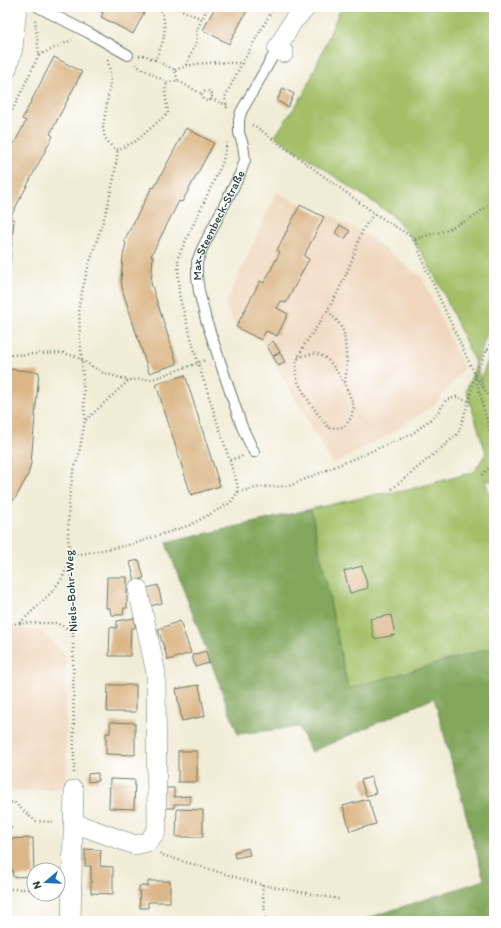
<svg xmlns="http://www.w3.org/2000/svg" width="501" height="928" viewBox="0 0 501 928" font-family="Itim,sans-serif">
<rect width="100%" height="100%" fill="#fff"/>
<filter id="ink" filterUnits="userSpaceOnUse"><feTurbulence type="fractalNoise" baseFrequency=".025" numOctaves="2"/><feDisplacementMap in="SourceGraphic" scale="8" xChannelSelector="R" yChannelSelector="G"/><feConvolveMatrix kernelMatrix="1 2 1 2 8 2 1 2 1" color-interpolation-filters="sRGB"/></filter>
<filter id="wash" filterUnits="userSpaceOnUse"><feTurbulence type="fractalNoise" baseFrequency=".012" numOctaves="4" result="noise"/><feDisplacementMap in="SourceGraphic" scale="16" xChannelSelector="R" yChannelSelector="G"/><feGaussianBlur stdDeviation="0.9" result="paint"/><feColorMatrix in="noise" values="0 0 0 0 0 0 0 0 0 0 0 0 0 0 0 0 0 1.4 0 .05"/><feComposite in="paint" operator="in"/></filter>
<g filter="url(#wash)">
<rect width="100%" height="100%" fill="#f1ecd6"/>
<g fill="#efd6bc">
<polygon points="277,192 324,217 326,213 368,236 422,278 464,368 436,403 394,432 333,464 261,340 236,327 225,305"/>
<polygon points="24,628 39,629 65,654 67,788 7,792 7,630"/>
</g>
<polygon fill="#a3c067" stroke="#617e4e" points="348,7 494,7 494,314 476,365 483,387 481,378 494,345 494,482 485,480 494,510 494,647 348,689 311,509 378,494 404,491 474,472 486,453 466,390 476,365 444,294 424,256 395,217 275,136 305,92 339,12"/>
<polygon fill="#82a65c" stroke="#507248" points="311,509 348,689 494,647 494,921 365,921 365,919 484,880 434,698 311,752 299,727 238,734 166,543"/>
<g id="blocks">
<g fill="#dbb686">
<polygon points="92,7 147,7 133,34 101,17 103,13"/>
<polygon points="215,7 249,7 229,44 203,30"/>
<polygon points="54,57 82,72 50,134 53,136 10,218 14,220 8,284 7,283 7,157 26,121 22,119"/>
<polygon points="283,88 294,94 288,107 277,101"/>
<polygon points="186,128 214,143 182,202 179,201 151,256 153,257 151,283 177,364 149,373 123,292 121,280 123,256 126,243 124,241 152,187 154,188"/>
<polygon points="300,205 324,217 304,256 309,259 286,303 281,301 277,308 288,314 277,336 266,331 261,340 236,327 260,281 264,283 280,252 277,250"/>
<polygon points="340,225 350,231 345,239 335,233"/>
<polygon points="273,341 280,352 273,356 267,346"/>
<polygon points="280,353 285,362 279,366 273,357"/>
<polygon points="8,369 39,372 31,463 28,475 16,497 7,508 7,380"/>
<polygon points="185,375 220,486 191,495 156,384"/>
<polygon points="139,560 144,578 135,581 130,562"/>
<polygon points="362,566 368,588 350,593 344,571"/>
<polygon points="107,577 127,577 127,608 124,608 123,615 111,615 110,608 106,608"/>
<polygon points="158,585 162,603 151,606 147,588"/>
<polygon points="391,615 395,635 374,639 370,619"/>
<polygon points="135,618 135,628 131,628 130,656 109,656 110,627 117,628 117,621"/>
<polygon points="180,621 191,653 168,660 158,629"/>
<polygon points="206,651 209,663 195,667 192,655"/>
<polygon points="108,685 136,685 136,712 107,712"/>
<polygon points="199,685 205,716 182,721 176,689"/>
<polygon points="110,722 135,723 135,755 106,754 106,733 110,733"/>
<rect x="178" y="751" width="19" height="31"/>
<polygon points="98,773 98,781 88,782 88,774"/>
<polygon points="371,777 376,793 366,796 361,780"/>
<polygon points="110,779 135,780 134,809 109,808"/>
<polygon points="163,788 174,788 174,797 190,796 190,804 174,804 174,808 164,808"/>
<polygon points="368,799 376,824 350,831 343,806"/>
<polygon points="177,809 203,810 203,837 176,837"/>
<polygon points="33,838 34,876 13,877 12,868 7,868 7,839"/>
<polygon points="248,848 250,855 235,858 234,852"/>
<polygon points="85,849 101,850 100,866 113,867 113,894 91,893 91,866 85,866"/>
<polygon points="148,881 170,881 170,902 148,902 148,908 140,908 139,886 148,886"/>
</g>
</g>
</g>
<g filter="url(#ink)">
<use href="#blocks" fill-opacity="0" stroke="#687a6d" stroke-width="1"/>
<g fill="none" stroke-linecap="round" stroke-linejoin="round">
<defs>
<g id="service">
<polyline points="38,7 89,33 128,55"/>
<path id="s1" d="M254,452L242,427L206,320L199,291L197,276V262L202,249L240,174L245,160L243,145L239,133V120L241,112L277,49"/>
</g>
<g id="minor">
<polyline points="284,53 277,49 293,21 307,7"/>
<polyline points="7,69 13,48 17,7"/>
<polyline points="74,823 135,845 148,842 157,830 156,673 138,589"/>
<polyline points="71,921 74,790"/>
</g>
</defs>
<use href="#service" stroke="#687a6d" stroke-width="12"/>
<use href="#minor" stroke="#687a6d" stroke-width="20"/>
<g stroke="#687a6d" stroke-width="2.5" stroke-dasharray="1 3" stroke-linecap="butt">
<polyline points="175,7 202,19"/>
<polyline points="39,55 72,40"/>
<path d="M139,56L144,55L155,60C165,39 168,29 160,7"/>
<polyline points="108,60 111,78 103,128 105,138 112,147 118,150 136,141 168,113 165,92 167,82"/>
<polyline points="155,60 175,70 178,81"/>
<polyline points="136,64 137,66 167,82 178,81 202,94"/>
<polyline points="186,65 197,41 196,32 208,7"/>
<path d="M175,70C179,69 183,67 187,66C205,61 224,63 242,63"/>
<circle cx="207" cy="96" r="5"/>
<polyline points="211,99 227,105"/>
<polyline points="227,108 225,97 242,63 274,7"/>
<polyline points="7,121 39,55 35,19"/>
<polyline points="252,125 255,126 374,213 415,239 426,269 475,375 494,448"/>
<polyline points="415,239 447,230 475,216 494,200"/>
<path d="M328,311L338,322L344,332L347,364L345,384L354,406L351,418L344,427L329,428C321,419 296,385 296,374C295,353 309,339 320,322C334,301 344,281 353,257C356,249 358,241 361,234C364,226 370,220 374,213"/>
<polyline points="487,350 494,354"/>
<polyline points="7,355 63,353 75,356 103,373 129,380"/>
<path d="M298,357C304,356 312,353 317,354C330,357 338,373 344,384"/>
<polyline points="476,377 494,403"/>
<polyline points="86,420 129,380 153,379 206,360"/>
<polyline points="230,460 243,456"/>
<polyline points="492,465 494,469"/>
<polyline points="482,475 492,465 494,460"/>
<polyline points="392,489 458,434 469,401 475,375 487,350 494,333"/>
<polyline points="238,492 261,487 289,486 412,434 437,414 446,400 456,397 469,401"/>
<polyline points="20,623 51,593 63,577 71,556 133,544 190,525 230,503 238,492 237,483 198,363 179,295 178,257 222,164 227,143"/>
<polyline points="7,625 20,623 56,623 65,627 73,633"/>
<polyline points="74,773 73,633 71,556 68,538 69,499 73,473 79,454 85,420 82,361 80,339 79,305 87,271 106,212 114,178 118,150"/>
<polyline points="7,803 14,802 35,821 55,822"/>
<polyline points="7,828 15,828"/>
<polyline points="160,853 162,855 262,885 339,899"/>
<polyline points="262,885 266,921"/>
<polyline points="7,889 34,889"/>
</g>
<use href="#service" stroke="#fff" stroke-width="10"/>
<use href="#minor" stroke="#fff" stroke-width="19"/>
</g>
</g>
<g text-anchor="middle" dominant-baseline="central" stroke-width="3" stroke-linejoin="round" paint-order="stroke">
<g font-size="12" fill="#1f3d34" stroke="#fff">
<text stroke="none"><textPath href="#s1" startOffset="241">Max-Steenbeck-Straße</textPath></text>
<text transform="translate(71 591) rotate(-93)">Niels-Bohr-Weg</text>
</g>
</g>
<rect width="501" height="928" fill="none" stroke="#fff" stroke-width="24"/>
<g transform="translate(46 882) rotate(251)"><circle r="19" fill="#ffffff" stroke="#a5b1ae"/>
<path d="M0-3L7 15L0 10L-7 15Z" fill="#1f6fb2"/>
<text y="-6" font-size="11" font-weight="bold" text-anchor="middle" fill="#1f3d34">N</text>
</g>
</svg>
